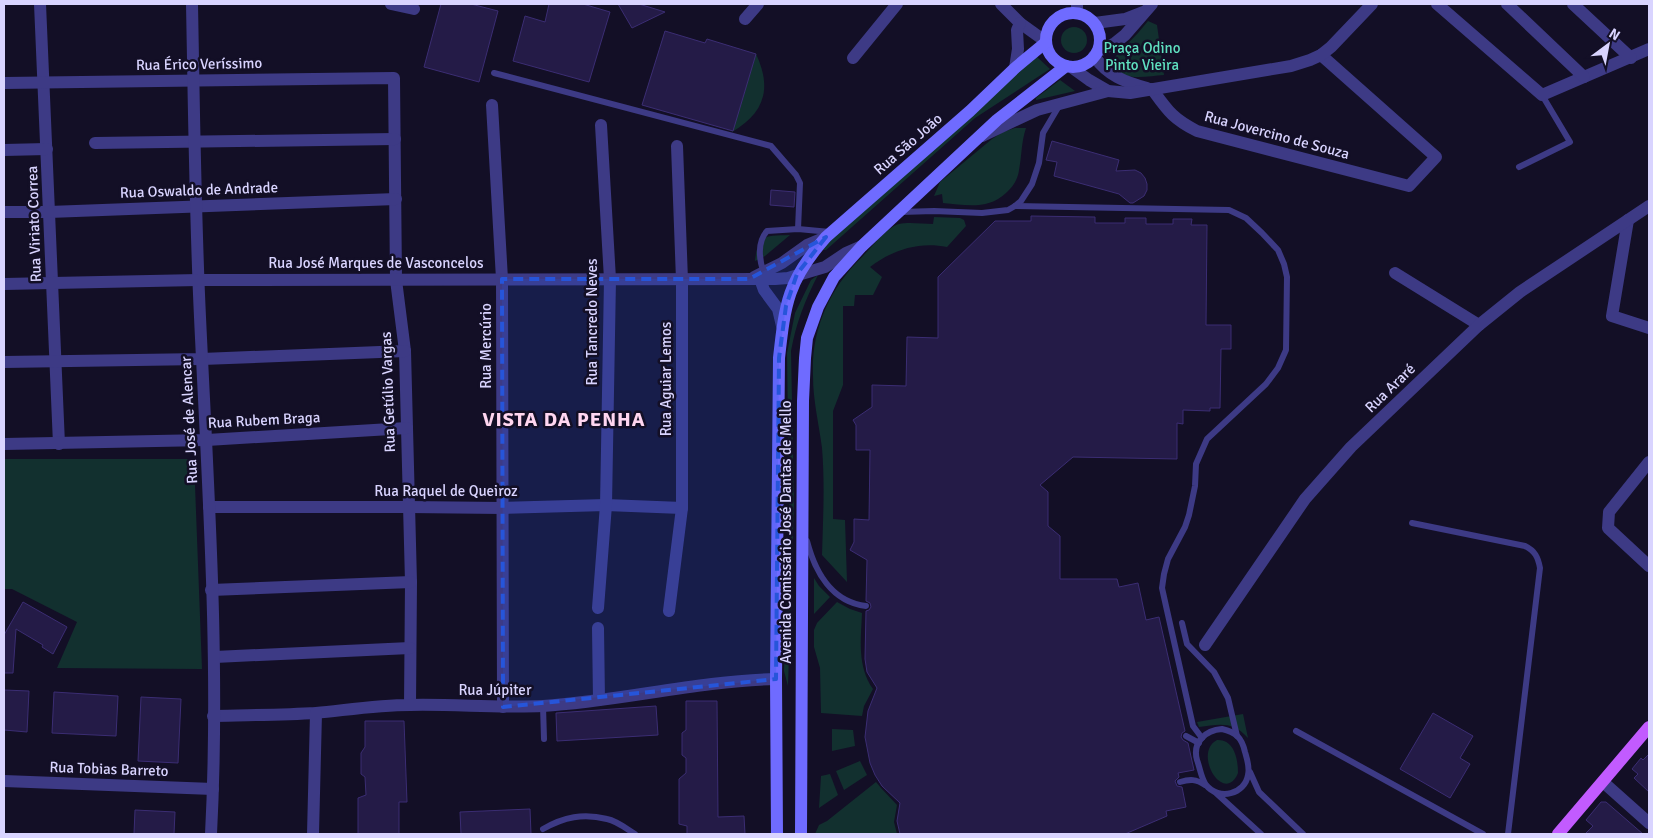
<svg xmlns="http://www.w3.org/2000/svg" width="1653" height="838" viewBox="0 0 1653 838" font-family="Signika,sans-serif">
<rect width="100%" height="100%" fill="#130f26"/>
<g fill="#12302f">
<path d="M1148,21L1157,25L1164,75C1148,76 1128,81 1116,70C1112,66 1111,64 1113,59L1138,33Z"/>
<circle cx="1074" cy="40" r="13"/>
<path d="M756,54C772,88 765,113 732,132Z"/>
<polygon points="1036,56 1050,69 975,118 826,250 821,250 837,233"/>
<polygon points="1060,80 1075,91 1036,100 1036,98"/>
<path d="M1015,128H1026C1021,143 1022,155 1019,170C1018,179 1013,187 1006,193C988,210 966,205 943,203L942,194L934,196L940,182L992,139L1003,132Z"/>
<path d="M934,217L960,218L964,220L966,226L947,247C919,241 892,250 870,267L882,277L873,295H855L854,306H843V385L833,411V519L845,520L847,582L822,555C823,520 825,484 822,448C819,424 813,401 813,376C811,330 829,289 862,257C871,248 887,227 899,224C909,222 922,224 933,224Z"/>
<path d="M790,235L765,256L755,261C758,233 766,236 790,235Z"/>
<path d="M818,275C805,300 796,323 791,351L794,503L788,686L784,671L789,504L787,353L795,313L811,280Z"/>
<polygon points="4,459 194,459 202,669 57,668 77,622 12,589 4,589"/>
<polygon points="814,578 819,586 830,597 814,614"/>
<path d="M837,602L850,609L862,613C861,639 857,666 873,689L864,706L862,716L821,713L820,668L814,647V630L817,623Z"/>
<path d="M1243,714L1248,738C1233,721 1220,724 1199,727L1197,722Z"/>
<polygon points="832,729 853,730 855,746 832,751"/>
<path d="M1217,740C1234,739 1238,759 1238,773C1224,806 1192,753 1217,740Z"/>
<polygon points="860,761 867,775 844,790 836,771"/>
<polygon points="830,774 838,795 819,808 821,776"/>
<polygon points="876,782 881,788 897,805 894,822 897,834 815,834 819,825 827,821"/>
</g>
<g fill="#241b47" stroke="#3b2d73">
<polygon points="441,4 471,4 498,11 479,82 424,67"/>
<polygon points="549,4 583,4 610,12 589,82 513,61 525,16 545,22"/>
<polygon points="618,4 639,4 665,12 632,28"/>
<polygon points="665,31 705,43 707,39 756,54 733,131 642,105"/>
<polygon points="1052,141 1119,160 1116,171 1135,170 1141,173 1145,178 1147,184 1147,190 1144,196 1133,203 1130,203 1119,194 1054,176 1057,162 1046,160"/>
<polygon points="771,190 795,192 794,207 770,205"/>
<polygon points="1031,216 1095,217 1095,223 1125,223 1125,218 1146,218 1146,224 1173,224 1173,219 1192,219 1191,225 1207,225 1206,325 1231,325 1231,349 1221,349 1220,408 1210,408 1210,411 1183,410 1183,424 1177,423 1177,459 1073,457 1040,485 1048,492 1048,526 1060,536 1060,579 1117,579 1119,587 1138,583 1146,620 1159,617 1185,731 1182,733 1181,737 1183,740 1188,743 1194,770 1178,773 1179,777 1175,781 1177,786 1182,787 1186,807 1166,811 1167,816 1125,834 900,834 897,821 900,803 882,786 875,775 870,763 865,737 868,711 877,688 867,672 865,659 866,611 869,610 871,607 870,603 866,601 867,560 850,550 854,542 854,519 869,520 870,450 856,450 856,425 853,420 872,407 872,385 906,386 907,337 938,338 938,277 995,221 1031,221"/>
<polygon points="23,602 67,627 53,654 42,647 43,645 16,629 13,673 4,673 4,635"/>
<polygon points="4,690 29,691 27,732 4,730"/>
<polygon points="54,692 118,696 116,736 52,733"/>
<polygon points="141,697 181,699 178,763 138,761"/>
<polygon points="686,701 717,701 718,817 744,816 745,834 687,834 687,826 679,824 679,779 686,773 686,758 682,755 682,733 686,730"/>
<polygon points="656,706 658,735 557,741 556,713"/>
<polygon points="1433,713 1473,736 1460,758 1470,764 1450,798 1400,769"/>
<polygon points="365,721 404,721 407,802 399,802 399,834 358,834 358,798 366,795 365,777 361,774 361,753 365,747"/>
<polygon points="1649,754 1649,792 1634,778 1638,774 1632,769 1641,758 1643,760"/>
<polygon points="1601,802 1606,802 1643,834 1585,834 1593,826 1586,820"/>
<polygon points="530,809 531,834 461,834 460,812"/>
<polygon points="135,810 175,812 174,834 134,834"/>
</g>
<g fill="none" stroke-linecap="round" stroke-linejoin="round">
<g stroke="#3d3a85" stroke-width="6">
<polyline points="494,73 771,146 796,175 800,183 798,229"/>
<polyline points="1519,167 1570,142 1542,95"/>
<polyline points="1015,206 1229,210 1246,218 1262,233 1278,250 1284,264 1287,277 1286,350 1278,368 1266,384 1207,439 1196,464 1195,486 1189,515 1185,527 1168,559 1164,574 1162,588 1166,606 1193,726 1202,738"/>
<polyline points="901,212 934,211 982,213 1008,210 1015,206 1021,201 1032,184 1039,163 1043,133 1059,106"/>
<path d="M764,273C759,260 757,242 767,231L798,229L830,232"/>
<path d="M1412,523L1525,546C1535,551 1538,557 1540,568L1508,834"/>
<path d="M807,541C815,572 832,602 866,606"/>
<polyline points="1182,623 1187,644 1214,672 1228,698 1237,736"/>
<polyline points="543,706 544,739"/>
<path d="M1222,729C1236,732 1242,738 1245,752C1247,759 1250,767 1248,775C1245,794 1219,801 1206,785C1201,778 1200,768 1197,760C1192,742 1206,730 1222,729Z"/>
<polyline points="1296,731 1483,834"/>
<polyline points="1186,736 1199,743"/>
<polyline points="1250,772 1259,792 1303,834"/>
<path d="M1180,782C1190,779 1196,779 1205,785"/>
<polyline points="1216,793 1261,834"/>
<path d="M543,829C564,817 583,813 607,819C617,821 627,829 635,834"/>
</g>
<g stroke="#3d3a85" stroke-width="12">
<polyline points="40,4 59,444"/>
<polyline points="391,4 414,9"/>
<polyline points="1437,4 1542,95 1649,49"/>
<polyline points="1507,4 1584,77"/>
<polyline points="1573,4 1631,58"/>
<polyline points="745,19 758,4"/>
<polyline points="1095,23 1125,19 1143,12"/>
<polyline points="1097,52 1115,43 1125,35 1152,4"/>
<polyline points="853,58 897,4"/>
<polyline points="4,83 394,78 396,280 405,351 411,582 410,705"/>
<path d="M1152,89C1168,111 1173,119 1197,131L1409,186L1436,157L1321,55"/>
<polyline points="492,105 502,279 503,707"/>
<polyline points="95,143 395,139"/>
<polyline points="4,150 47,149"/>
<polyline points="4,212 49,212 396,199"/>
<polyline points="1628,220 1612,316 1649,328"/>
<polyline points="1395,273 1479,325"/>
<polyline points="4,362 202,359 405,351"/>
<polyline points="4,444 207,440 407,428"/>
<polyline points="1649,462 1609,512 1608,528 1649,566"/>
<polyline points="209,507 408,507 503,508 606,505 682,508"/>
<polyline points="211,590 411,582"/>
<polyline points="598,608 606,505 610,279 601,125"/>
<polyline points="669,611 682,508 682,280 677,146"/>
<polyline points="598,628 599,700"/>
<polyline points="1205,645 1305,499 1351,447 1479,325 1520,292 1649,206"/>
<polyline points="215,657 410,648"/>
<path d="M213,716C247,715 282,715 316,713C347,710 378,705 410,705C454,704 498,708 543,706C621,701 697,681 776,679"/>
<polyline points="4,781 213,789"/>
<polyline points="1603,782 1649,823"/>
<polyline points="313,834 316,713"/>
</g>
<g stroke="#3d3a85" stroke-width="12">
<path d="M192,4C194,108 195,212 200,317C208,489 220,662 211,834"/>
<polyline points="1001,4 1020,23 1045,41"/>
<polyline points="1077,4 1077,13"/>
<path d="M1094,56C1108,76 1125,82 1147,88"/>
<polyline points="1071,67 1089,80 1108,91 1130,93 1291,66 1310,60 1321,55 1331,47 1372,4"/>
<polyline points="1015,68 1018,49 1017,30 1020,23"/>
<polyline points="982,136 1037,110 1108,91"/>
<polyline points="754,277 782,263 807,245 826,237"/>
<polyline points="760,279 764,290 778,309 782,326"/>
<polyline points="4,284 198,280 775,279 788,278 825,267 846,253 862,246"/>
</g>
<g stroke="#6f6bff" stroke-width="12">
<circle cx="1073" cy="40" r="27"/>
<path d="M777,834L776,679L779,358C785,303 788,280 826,237L970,111L1015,68L1045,43"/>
<polyline points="801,834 803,401 805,358 807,338 818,307 834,277 862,246 997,120 1066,66"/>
</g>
<polyline stroke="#c25bff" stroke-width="12" points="1558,834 1649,727"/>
</g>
<path fill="#2655da" fill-opacity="0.2" stroke="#2655da" stroke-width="4" stroke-dasharray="10 6" stroke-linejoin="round" d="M826,237L797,274L786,306L779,358L776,679L503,707L502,279H749Z"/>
<g text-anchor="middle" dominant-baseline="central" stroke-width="5" stroke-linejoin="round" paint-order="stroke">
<g font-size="15" fill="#5fe0c0" stroke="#130f26">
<text x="1142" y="48">Praça Odino<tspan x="1142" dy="17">Pinto Vieira</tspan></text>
</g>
<g font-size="15" fill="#d9d4ff" stroke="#130f26">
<text transform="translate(199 64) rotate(-1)">Rua Érico Veríssimo</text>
<text transform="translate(1277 135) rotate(15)">Rua Jovercino de Souza</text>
<text transform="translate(908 144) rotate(-41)">Rua São João</text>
<text transform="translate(199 190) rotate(-2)">Rua Oswaldo de Andrade</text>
<text transform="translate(34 224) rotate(-92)">Rua Viriato Correa</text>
<text x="376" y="263">Rua José Marques de Vasconcelos</text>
<text transform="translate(592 322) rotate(-90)">Rua Tancredo Neves</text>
<text transform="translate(486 346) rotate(-90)">Rua Mercúrio</text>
<text transform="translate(666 379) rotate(-90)">Rua Aguiar Lemos</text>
<text transform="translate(1390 388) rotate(-44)">Rua Araré</text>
<text transform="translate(388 392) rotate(-92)">Rua Getúlio Vargas</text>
<text transform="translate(189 420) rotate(-93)">Rua José de Alencar</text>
<text transform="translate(264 420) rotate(-3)">Rua Rubem Braga</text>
<text x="446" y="491">Rua Raquel de Queiroz</text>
<text transform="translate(786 532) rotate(-90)">Avenida Comissário José Dantas de Mello</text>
<text x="495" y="690">Rua Júpiter</text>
<text transform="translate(109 769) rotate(2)">Rua Tobias Barreto</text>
</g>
<g font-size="20" font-weight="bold" letter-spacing="1" fill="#ffd6f0" stroke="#130f26">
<text x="564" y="419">VISTA DA PENHA</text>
</g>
</g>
<rect width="1653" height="838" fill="none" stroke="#d9d4ff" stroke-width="10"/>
<g transform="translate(1608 45) rotate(32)" stroke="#130f26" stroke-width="4" paint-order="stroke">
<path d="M0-4L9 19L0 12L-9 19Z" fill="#d9d4ff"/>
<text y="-8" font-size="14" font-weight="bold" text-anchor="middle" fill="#d9d4ff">N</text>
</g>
</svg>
